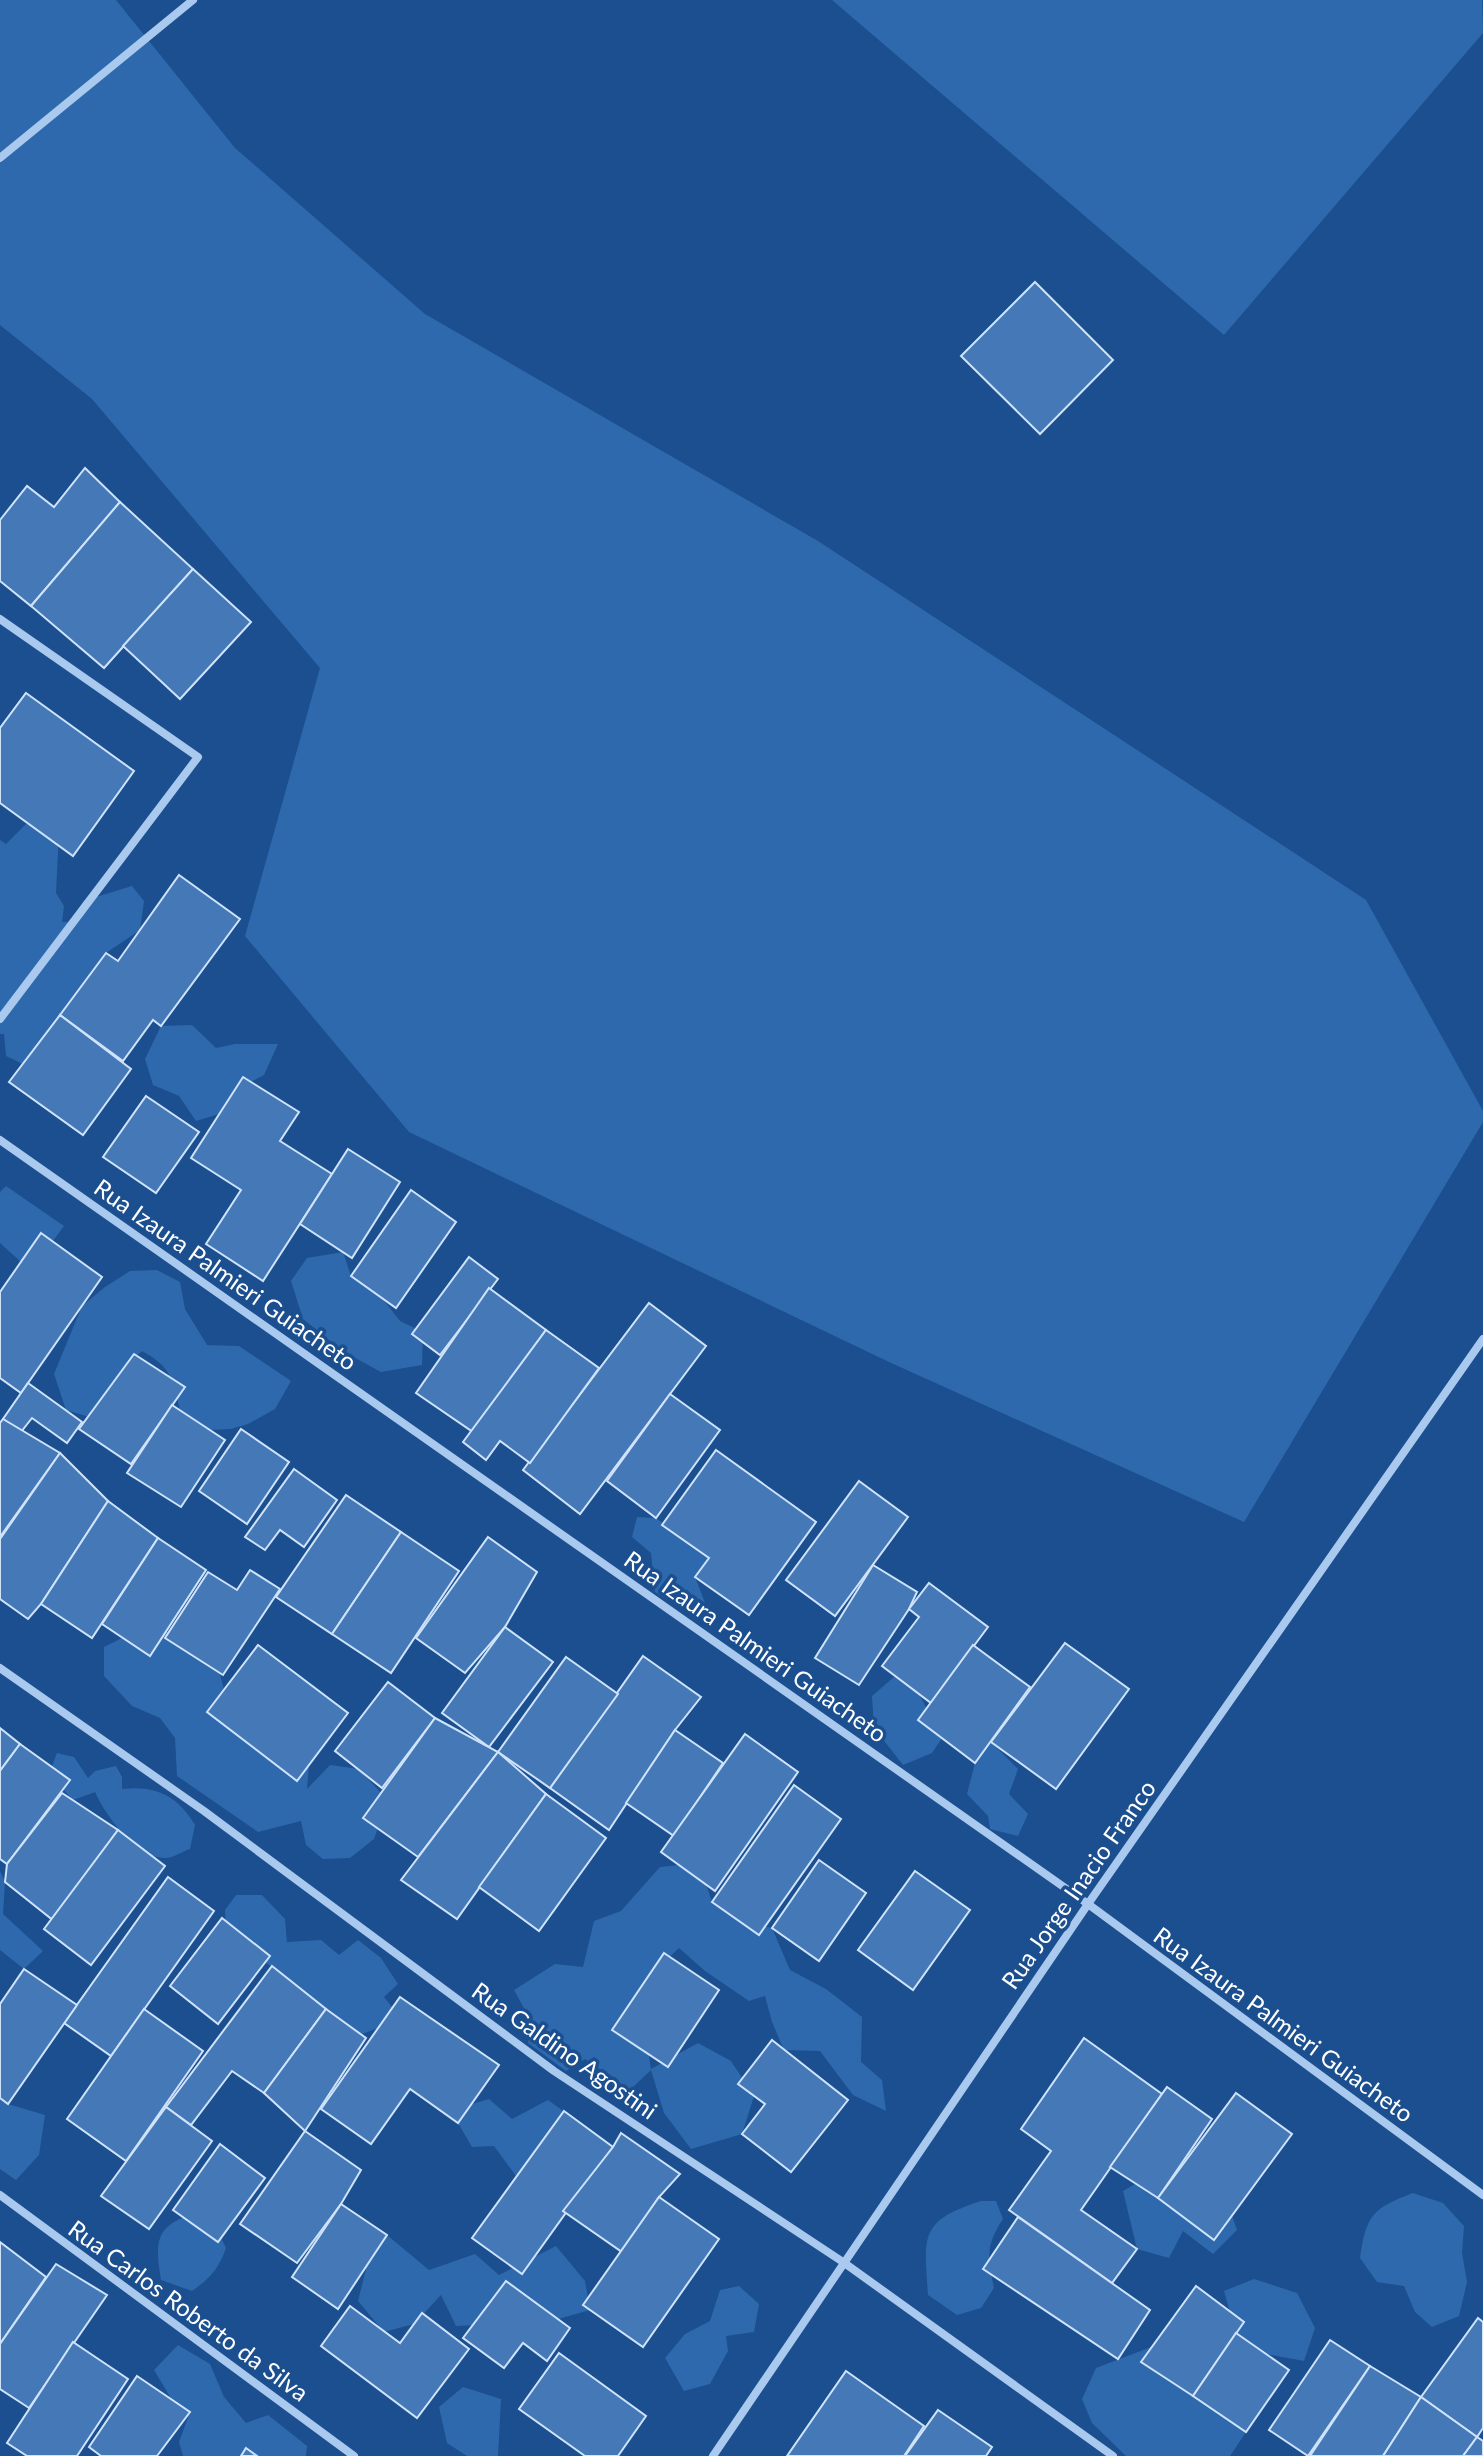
<svg xmlns="http://www.w3.org/2000/svg" width="1483" height="2456" viewBox="0 0 1483 2456" font-family="Lato,sans-serif">
<rect width="100%" height="100%" fill="#1b4f8f"/>
<g fill="#2e69ad">
<polygon points="0,0 116,0 235,148 425,314 818,541 1366,900 1483,1111 1483,1122 1244,1522 889,1362 409,1132 245,936 320,668 92,399 0,325"/>
<polygon points="832,0 1482,0 1483,33 1224,335"/>
<polygon points="27,823 59,831 56,893 64,906 62,922 76,922 83,901 132,886 144,901 140,930 106,953 122,977 79,1029 61,1016 48,1076 6,1056 4,1034 0,1034 0,840 6,844"/>
<polygon points="192,1025 216,1048 235,1044 278,1044 264,1075 235,1090 219,1114 196,1121 179,1096 153,1085 145,1059 161,1026"/>
<polygon points="6,1186 64,1226 42,1256 21,1262 0,1243 0,1192"/>
<polygon points="343,1252 351,1276 382,1298 400,1321 423,1332 422,1365 381,1372 344,1352 303,1319 291,1281 307,1258"/>
<path d="M157,1270L180,1282L185,1309L207,1345L239,1346L291,1381L275,1409L248,1424L231,1429L209,1430L180,1410C173,1379 171,1367 142,1351L120,1372L112,1413L96,1419L66,1410L54,1374L82,1306L105,1287L130,1271Z"/>
<polygon points="637,1517 656,1518 709,1558 695,1577 707,1608 694,1616 655,1592 651,1553 632,1537"/>
<polygon points="146,1626 191,1639 220,1674 232,1720 303,1742 309,1765 307,1789 330,1765 359,1769 381,1793 383,1812 374,1839 350,1858 323,1859 306,1845 301,1821 258,1832 177,1776 175,1738 160,1718 132,1706 104,1676 104,1647"/>
<polygon points="895,1676 919,1694 942,1738 932,1753 903,1765 874,1728 872,1696"/>
<polygon points="991,1742 1018,1769 1009,1794 1028,1814 1018,1836 990,1829 988,1816 967,1794 975,1763"/>
<path d="M57,1753L74,1757L88,1778L95,1771L116,1766L122,1777V1789C156,1785 178,1796 195,1825L190,1849C183,1851 173,1858 166,1858C136,1859 106,1816 95,1792L73,1800L49,1774Z"/>
<polygon points="699,1863 712,1902 739,1921 772,1928 790,1970 826,1989 862,2017 861,2062 882,2080 886,2111 853,2095 820,2051 784,2050 772,2022 765,1996 749,2001 705,1971 679,1948 644,1981 644,2022 651,2069 698,2043 731,2061 754,2096 742,2134 691,2149 664,2113 651,2070 630,2090 585,2059 566,2071 528,2043 531,2021 514,1990 555,1964 583,1967 594,1921 621,1911 660,1867"/>
<polygon points="0,1871 5,1882 3,1914 43,1951 24,1969 0,1950"/>
<path d="M236,1895H262L285,1919L287,1942L321,1940L339,1955L358,1940L381,1958L398,1984L384,1997L392,2007L378,2028L354,2037L339,2028L326,2009L306,2008C296,1993 289,1978 274,1968C241,1946 227,1959 225,1910Z"/>
<polygon points="0,2093 8,2104 45,2115 39,2155 16,2180 0,2169"/>
<polygon points="489,2099 512,2119 548,2100 573,2118 564,2142 537,2147 542,2178 516,2176 494,2146 472,2147 458,2123 472,2104"/>
<polygon points="1142,2180 1158,2198 1185,2218 1227,2201 1237,2230 1213,2254 1183,2231 1169,2258 1137,2249 1123,2191"/>
<path d="M1413,2193L1443,2203L1464,2226L1462,2253L1467,2282L1459,2316L1432,2327L1415,2312L1404,2286L1377,2282L1360,2258C1366,2215 1373,2208 1413,2193Z"/>
<path d="M981,2201H996L1003,2219C985,2246 988,2258 994,2288L981,2308L957,2315L928,2295C924,2235 919,2221 981,2201Z"/>
<path d="M199,2212L216,2228L226,2248C219,2269 209,2279 192,2291L161,2280C154,2238 156,2225 199,2212Z"/>
<polygon points="387,2235 429,2270 475,2254 499,2275 556,2246 585,2281 590,2310 548,2322 456,2326 441,2295 414,2324 384,2332 358,2301 367,2265"/>
<polygon points="1254,2279 1297,2293 1315,2328 1304,2361 1266,2354 1236,2333 1224,2291"/>
<polygon points="739,2286 759,2304 754,2332 726,2336 728,2351 710,2384 684,2391 665,2358 685,2334 710,2321 720,2290"/>
<polygon points="178,2345 210,2364 224,2397 246,2423 268,2415 307,2446 306,2456 183,2456 179,2442 190,2412 172,2400 154,2370"/>
<polygon points="1151,2347 1177,2385 1221,2406 1246,2432 1230,2456 1126,2456 1092,2423 1082,2399 1096,2368"/>
<polygon points="463,2387 501,2399 498,2456 467,2456 447,2443 439,2407"/>
</g>
<g fill="#4478b7" stroke="#cfe3fa" stroke-width="2">
<polygon points="1035,282 1113,360 1040,434 961,356"/>
<polygon points="85,468 120,502 31,606 0,581 0,520 27,486 54,507"/>
<polygon points="120,502 193,569 104,668 31,606"/>
<polygon points="193,569 251,622 180,699 123,646"/>
<polygon points="26,693 134,771 73,856 0,803 0,728"/>
<polygon points="179,875 240,919 161,1026 153,1020 123,1061 60,1015 106,953 118,961"/>
<polygon points="60,1015 131,1069 83,1135 9,1082"/>
<polygon points="243,1077 299,1112 280,1141 332,1174 263,1281 206,1244 241,1190 191,1158"/>
<polygon points="146,1096 199,1132 156,1193 103,1157"/>
<polygon points="348,1149 400,1182 352,1258 300,1224"/>
<polygon points="411,1190 456,1222 396,1308 351,1276"/>
<polygon points="41,1233 102,1277 21,1393 0,1378 0,1292"/>
<polygon points="469,1257 498,1279 440,1355 412,1334"/>
<polygon points="489,1288 546,1330 473,1432 416,1393"/>
<polygon points="649,1303 706,1346 580,1514 523,1470"/>
<polygon points="546,1330 599,1368 530,1463 500,1441 486,1460 463,1442"/>
<polygon points="134,1354 185,1387 131,1464 79,1429"/>
<polygon points="28,1383 82,1422 67,1443 32,1418 21,1432 3,1419"/>
<polygon points="670,1394 720,1430 656,1518 607,1481"/>
<polygon points="172,1405 225,1440 181,1507 127,1473"/>
<polygon points="3,1419 60,1453 0,1537 0,1423"/>
<polygon points="241,1429 289,1462 247,1524 199,1491"/>
<polygon points="716,1450 816,1522 749,1615 695,1577 709,1558 662,1525"/>
<polygon points="60,1453 108,1501 41,1604 28,1619 0,1599 0,1539"/>
<polygon points="294,1469 337,1500 304,1547 280,1530 265,1550 245,1537"/>
<polygon points="859,1481 908,1517 835,1616 786,1580"/>
<polygon points="346,1495 401,1532 332,1634 276,1597"/>
<polygon points="108,1501 158,1538 92,1638 41,1604"/>
<polygon points="401,1532 459,1571 391,1673 332,1634"/>
<polygon points="488,1537 537,1572 505,1627 465,1673 416,1638"/>
<polygon points="158,1538 206,1570 150,1656 102,1624"/>
<polygon points="873,1565 917,1592 909,1609 859,1685 815,1658"/>
<polygon points="250,1570 280,1589 223,1675 165,1638 208,1572 237,1590"/>
<polygon points="929,1583 988,1627 931,1703 882,1666 919,1617 909,1609"/>
<polygon points="505,1627 553,1662 489,1747 442,1713"/>
<polygon points="1065,1643 1129,1689 1056,1789 991,1742"/>
<polygon points="258,1645 348,1713 297,1781 207,1712"/>
<polygon points="973,1645 1030,1687 975,1763 918,1720"/>
<polygon points="643,1656 701,1697 675,1730 609,1830 550,1788"/>
<polygon points="566,1657 618,1694 550,1788 498,1752"/>
<polygon points="388,1682 435,1718 382,1788 335,1751"/>
<polygon points="435,1718 498,1752 418,1857 363,1818"/>
<polygon points="0,1728 20,1744 0,1771"/>
<polygon points="675,1730 723,1763 674,1836 626,1803"/>
<polygon points="745,1734 798,1772 715,1891 661,1852"/>
<polygon points="20,1744 70,1780 7,1864 0,1859 0,1771"/>
<polygon points="498,1752 546,1794 457,1919 401,1880"/>
<polygon points="794,1785 841,1819 759,1935 712,1902"/>
<polygon points="62,1793 118,1830 54,1921 5,1882 7,1864"/>
<polygon points="546,1794 606,1838 539,1931 479,1887"/>
<polygon points="118,1830 165,1866 91,1965 44,1929"/>
<polygon points="819,1860 866,1893 819,1961 772,1928"/>
<polygon points="915,1871 970,1910 913,1990 858,1950"/>
<polygon points="168,1877 214,1911 111,2056 64,2023"/>
<polygon points="222,1918 270,1956 218,2024 170,1986"/>
<polygon points="664,1953 719,1990 668,2067 612,2030"/>
<polygon points="272,1966 326,2009 264,2093 232,2071 191,2125 166,2107"/>
<polygon points="24,1969 77,2005 8,2104 0,2098 0,2004"/>
<polygon points="400,1997 499,2065 458,2123 410,2089 371,2144 321,2109"/>
<polygon points="144,2009 203,2051 126,2161 67,2119"/>
<polygon points="326,2009 366,2038 305,2131 264,2093"/>
<polygon points="1084,2038 1162,2094 1081,2210 1137,2249 1112,2283 1009,2210 1051,2151 1021,2129"/>
<polygon points="772,2040 848,2100 791,2172 742,2134 765,2104 738,2084"/>
<polygon points="1167,2087 1212,2119 1158,2198 1110,2167"/>
<polygon points="1236,2093 1292,2134 1214,2240 1158,2198"/>
<polygon points="166,2107 212,2141 149,2229 101,2196"/>
<polygon points="564,2111 613,2147 522,2274 472,2238"/>
<polygon points="305,2131 361,2170 341,2204 297,2263 240,2224"/>
<polygon points="621,2133 680,2174 659,2197 622,2252 563,2211 613,2147"/>
<polygon points="220,2144 265,2178 218,2242 173,2210"/>
<polygon points="659,2197 719,2239 643,2347 583,2305"/>
<polygon points="341,2204 387,2235 338,2309 292,2277"/>
<polygon points="1018,2217 1150,2310 1118,2359 983,2269"/>
<polygon points="0,2242 46,2277 0,2344"/>
<polygon points="56,2264 107,2295 29,2408 0,2389 0,2344"/>
<polygon points="506,2281 570,2328 547,2361 523,2343 504,2368 463,2338"/>
<polygon points="1196,2286 1244,2322 1193,2396 1141,2362"/>
<polygon points="350,2306 400,2343 422,2313 469,2349 417,2418 321,2346"/>
<polygon points="1478,2318 1483,2322 1483,2428 1477,2437 1421,2397"/>
<polygon points="1236,2333 1289,2370 1246,2432 1193,2396"/>
<polygon points="1330,2340 1370,2366 1308,2456 1269,2430"/>
<polygon points="73,2342 128,2379 77,2456 27,2456 7,2443"/>
<polygon points="559,2353 646,2416 618,2456 585,2456 519,2409"/>
<polygon points="1370,2366 1421,2397 1383,2456 1310,2456"/>
<polygon points="846,2371 924,2426 904,2456 787,2456"/>
<polygon points="137,2376 190,2412 157,2456 101,2456 89,2447"/>
<polygon points="1421,2397 1477,2437 1463,2456 1383,2456"/>
<polygon points="938,2410 992,2447 986,2456 905,2456"/>
<polygon points="1477,2437 1483,2441 1483,2456 1463,2456"/>
<polygon points="246,2448 257,2456 241,2456"/>
</g>
<g fill="none" stroke-linecap="round" stroke-linejoin="round">
<g stroke="#a9c9ee" stroke-width="8">
<polyline points="0,158 193,0"/>
<polyline points="0,619 198,757 0,1019"/>
<polyline points="0,1140 1088,1904 1483,2195"/>
<polyline points="0,1668 204,1811 554,2071 843,2262 1113,2456"/>
<polyline points="0,2195 354,2456"/>
<polyline points="713,2456 1088,1904 1483,1339"/>
</g>
</g>
<g text-anchor="middle" dominant-baseline="central" stroke-width="7" stroke-linejoin="round" paint-order="stroke">
<g font-size="24" fill="#fff" stroke="#1b4f8f">
<text transform="translate(226 1274) rotate(35)">Rua Izaura Palmieri Guiacheto</text>
<text transform="translate(756 1646) rotate(35)">Rua Izaura Palmieri Guiacheto</text>
<text transform="translate(1078 1884) rotate(-55)">Rua Jorge Inacio Franco</text>
<text transform="translate(1284 2024) rotate(36)">Rua Izaura Palmieri Guiacheto</text>
<text transform="translate(565 2050) rotate(35)">Rua Galdino Agostini</text>
<text transform="translate(189 2310) rotate(36)">Rua Carlos Roberto da Silva</text>
</g>
</g>
</svg>
